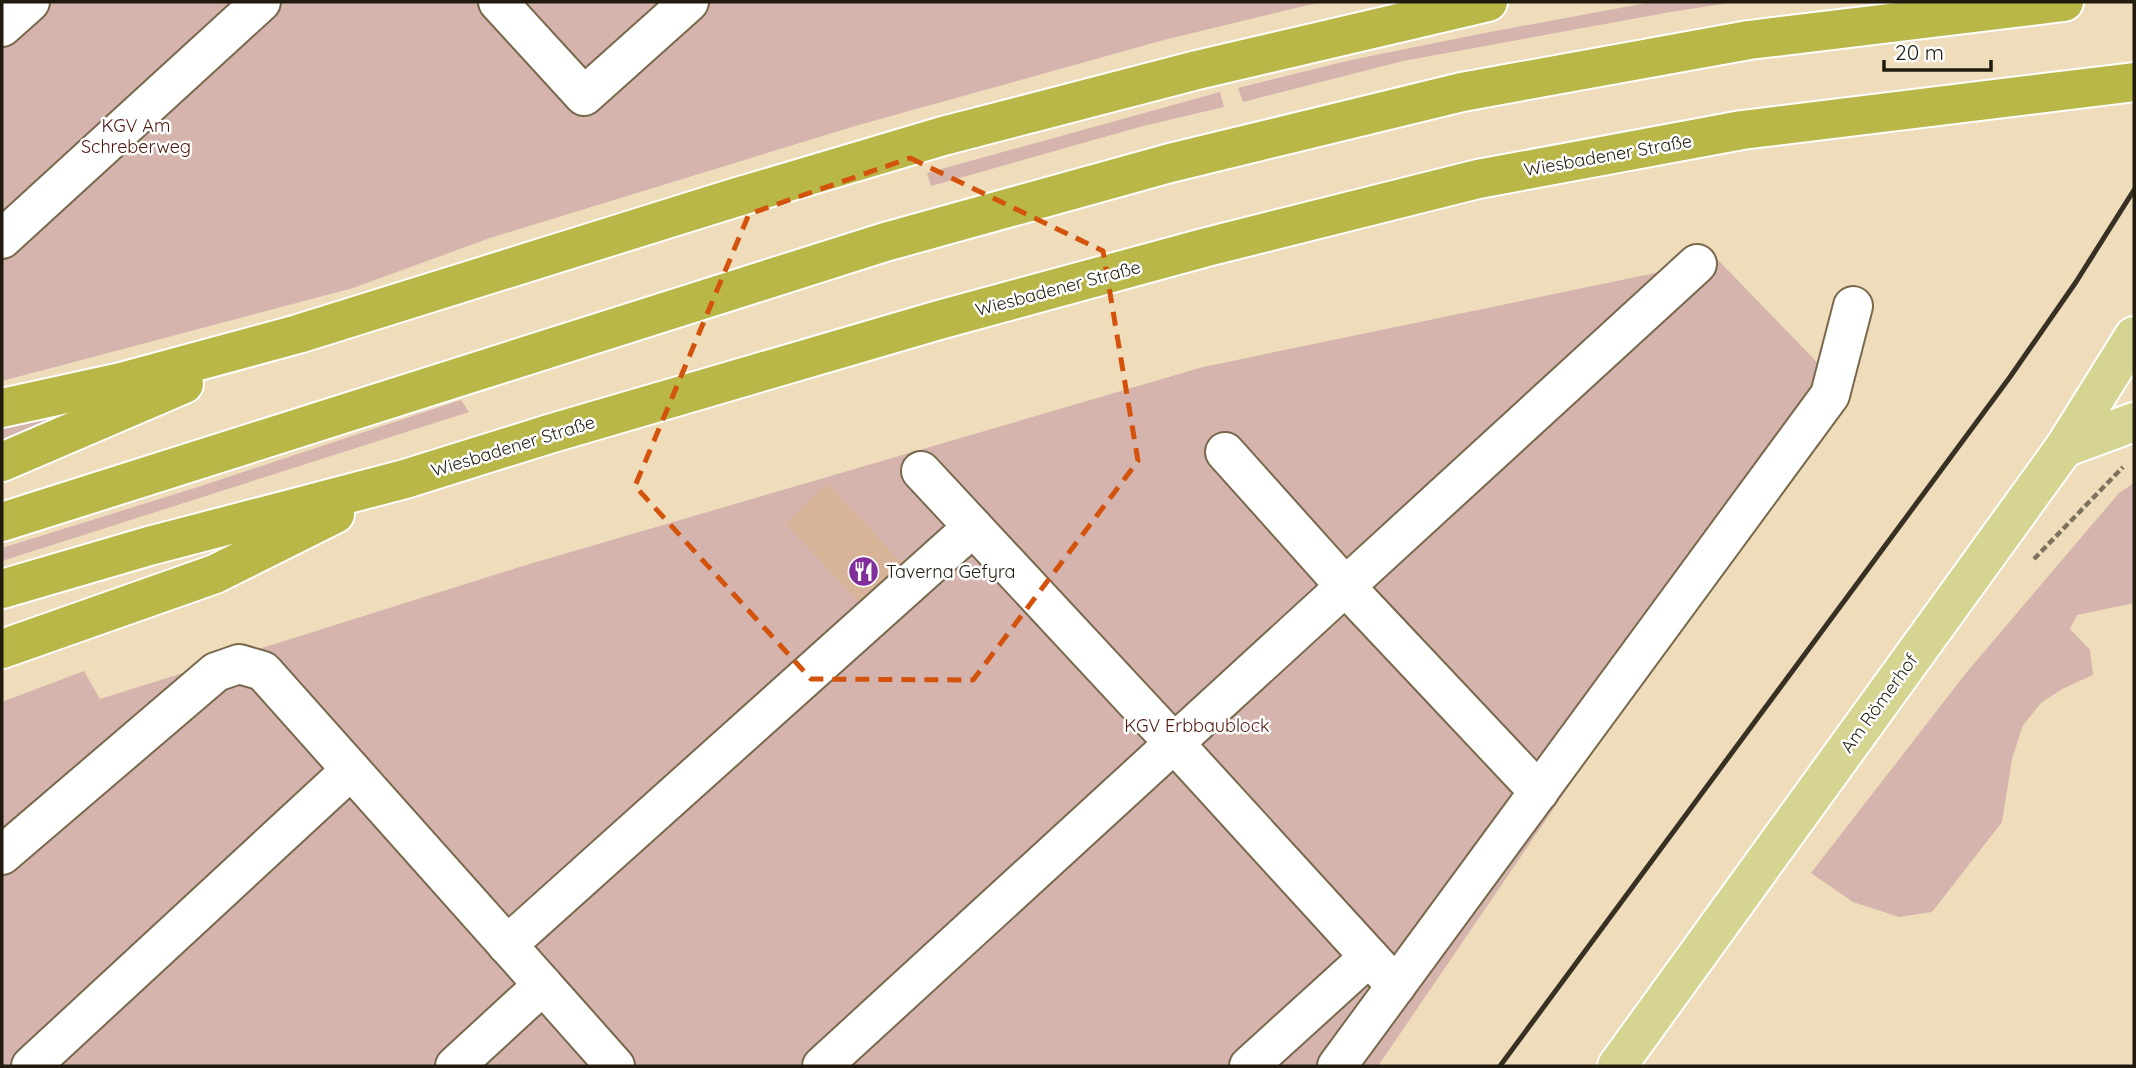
<svg xmlns="http://www.w3.org/2000/svg" width="2136" height="1068" viewBox="0 0 2136 1068" font-family="Quicksand,sans-serif">
<rect width="100%" height="100%" fill="#eedcbb"/>
<g fill="#d4b4ad">
<polygon points="2,2 1321,2 1164,40 855,126 490,238 353,288 2,381"/>
<polygon points="1652,2 1734,2 1665,13 1403,61 1243,102 1238,88 1351,60 1490,32"/>
<polygon points="1220,92 1224,107 1143,126 931,186 927,173"/>
<polygon points="1718,260 1841,387 1378,1066 2,1066 2,702 84,671 100,699 523,566 1203,367"/>
<polygon points="461,400 469,412 2,561 2,548 198,487"/>
<polygon points="90,404 2,450 2,425"/>
<polygon points="2134,483 2134,603 2077,615 2070,629 2090,650 2093,675 2064,688 2042,702 2023,725 2012,759 2002,822 1932,912 1899,917 1853,902 1811,873 1966,673 2119,493"/>
</g>
<polygon fill="#d7b399" points="827,483 909,570 867,610 785,524"/>
<g fill="none" stroke-linecap="round" stroke-linejoin="round">
<defs>
<g id="minor">
<polyline points="498,2 584,96 689,2"/>
<polyline points="2,27 30,2"/>
<polyline points="2,239 261,2"/>
<polyline points="1225,452 1345,586 1539,792"/>
<polyline points="921,471 1174,743 1396,986"/>
<polyline points="2,855 216,672 239,664 263,671 543,985"/>
<polyline points="507,945 973,527"/>
<polyline points="31,1066 351,770"/>
<polyline points="455,1066 543,985 615,1066"/>
<polyline points="822,1066 1697,264"/>
<polyline points="1249,1066 1369,957"/>
<polyline points="1337,1066 1830,395 1853,306"/>
</g>
<g id="major">
<polyline points="2064,448 2134,422"/>
<polyline points="1617,1066 2064,448 2134,336"/>
</g>
<g id="highway">
<polyline points="2,408 121,382 298,334 734,198 943,136 1197,70 1488,2"/>
<polyline points="2,462 184,384"/>
<polyline points="2,522 885,242 1170,163 1462,92 1749,40 2064,2"/>
<polyline points="2,589 149,546 405,479 549,434 939,320 1207,247 1478,179 1742,130 2134,82"/>
<polyline points="2,649 215,574 335,514"/>
</g>
</defs>
<use href="#minor" stroke="#79694c" stroke-width="42"/>
<use href="#major" stroke="#fff" stroke-width="42"/>
<use href="#highway" stroke="#fff" stroke-width="42"/>
<polyline stroke="#7d725d" stroke-width="4.5" stroke-dasharray="7 3.5" stroke-linecap="butt" points="2034,559 2123,467"/>
<use href="#minor" stroke="#fff" stroke-width="38"/>
<use href="#major" stroke="#d5d491" stroke-width="38"/>
<use href="#highway" stroke="#b9b748" stroke-width="38"/>
<polyline stroke="#383123" stroke-width="5" points="1500,1066 2010,377 2076,282 2134,190"/>
</g>
<path fill="none" stroke="#d4530c" stroke-width="5" stroke-dasharray="14 9" stroke-linejoin="round" d="M910,158L1103,251L1138,461L973,680L811,679L635,486L749,214Z"/>
<defs>
<symbol id="restaurant-disc" viewBox="-11 -11 22 22"><circle r="9.5" fill="#812e9d" stroke="#fff"/><path d="M-5-6h1v4h1v-4h1v4h1v-4h1v5L-1.5 .5V6h-2V.5L-5-1ZM5-6V6H3V1.5H1.5Q1.5-4 5-6Z" fill="#fff"/></symbol>
</defs>
<g fill-rule="evenodd">
<use href="#restaurant-disc" x="846" y="554" width="35" height="35"/>
</g>
<g text-anchor="middle" dominant-baseline="central" stroke-width="5" stroke-linejoin="round" paint-order="stroke">
<g font-size="18" fill="#4e170d" stroke="#fff">
<text x="136" y="125">KGV Am<tspan x="136" dy="21">Schreberweg</tspan></text>
<text x="1197" y="725">KGV Erbbaublock</text>
</g>
<g font-size="18" fill="#211b0f" stroke="#fff">
<text transform="translate(1608 155) rotate(-10)">Wiesbadener Straße</text>
<text transform="translate(1058 288) rotate(-15)">Wiesbadener Straße</text>
<text transform="translate(513 446) rotate(-17)">Wiesbadener Straße</text>
<text transform="translate(1879 703) rotate(-54)">Am Römerhof</text>
</g>
<g font-size="18" fill="#211b0f" stroke="#fff" text-anchor="start">
<text x="886" y="571">Taverna Gefyra</text>
</g>
</g>
<rect width="2136" height="1068" fill="none" stroke="#211b0f" stroke-width="7"/>
<path d="M1884 60v10h107v-10" fill="none" stroke="#211b0f" stroke-width="3.5"/>
<text x="1895" y="60" font-size="21" fill="#211b0f" stroke="#ffffff" stroke-width="5" paint-order="stroke">20 m</text>
</svg>
